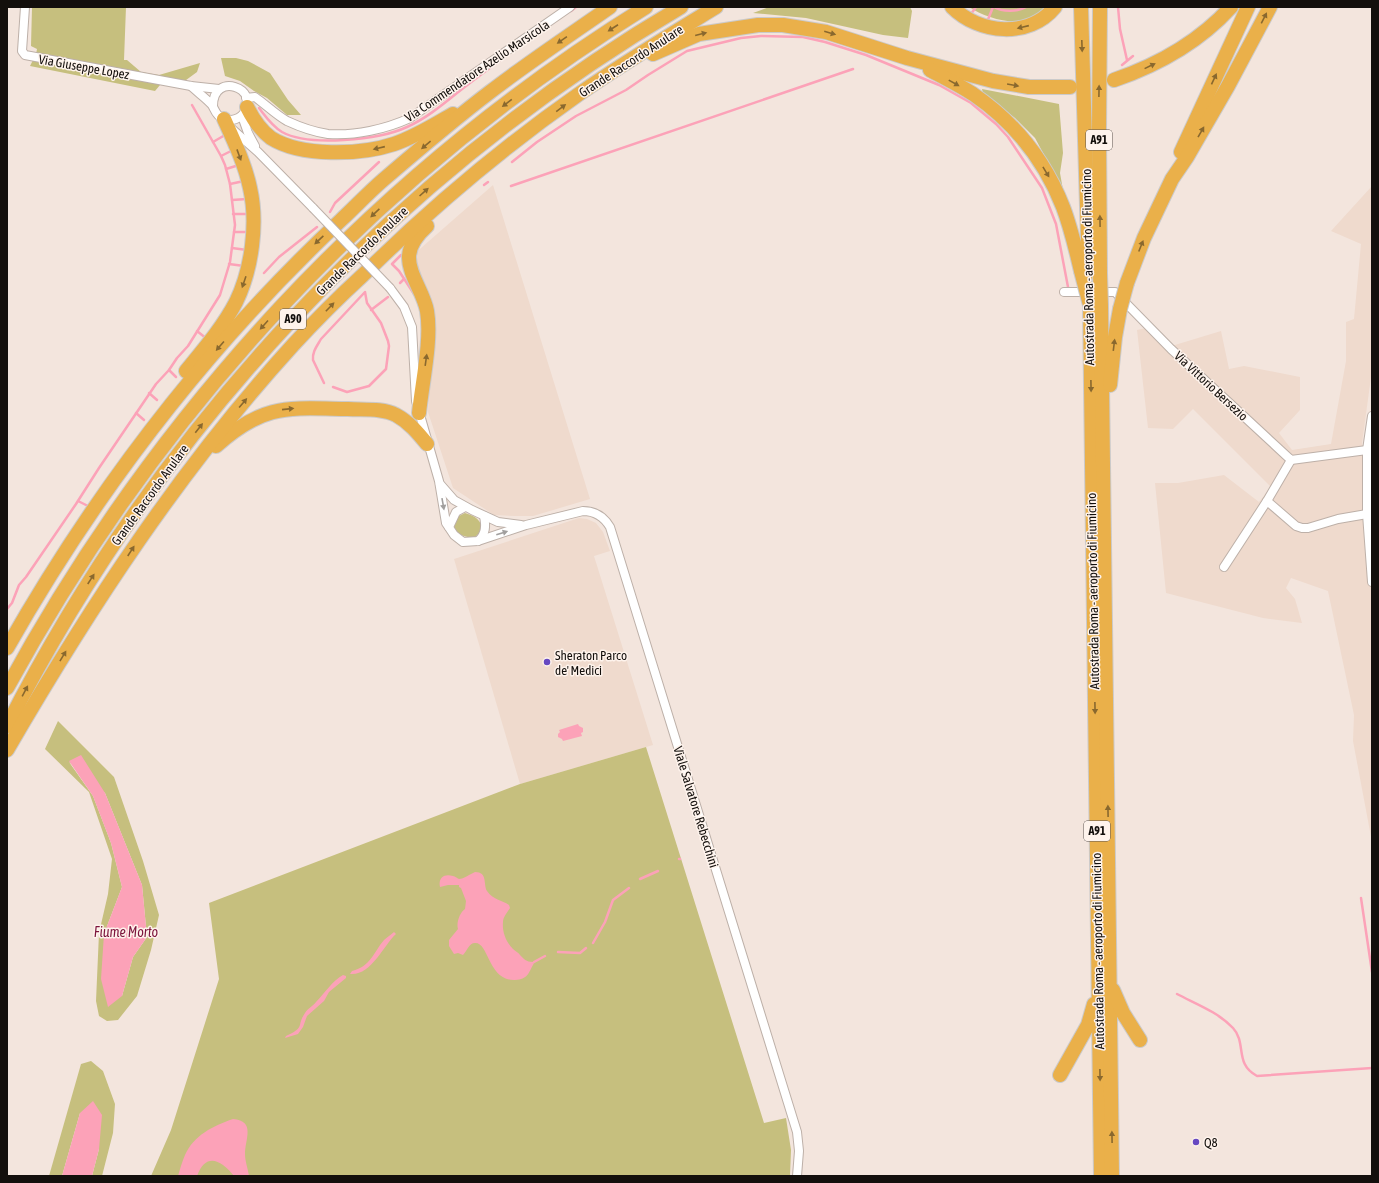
<svg xmlns="http://www.w3.org/2000/svg" width="1379" height="1183" viewBox="0 0 1379 1183" font-family="'Asap Condensed',sans-serif">
<rect width="100%" height="100%" fill="#f3e5dd"/>
<g fill="#efdacd">
<polygon points="493,185 590,499 533,516 515,516 494,515 453,488 428,412 433,308 413,255"/>
<polygon points="1372,186 1372,370 1362,443 1364,526 1372,595 1372,842 1353,741 1354,715 1328,591 1291,578 1286,588 1295,599 1302,623 1263,618 1166,593 1155,483 1178,483 1224,475 1259,502 1271,487 1193,409 1173,429 1148,428 1137,330 1146,328 1165,348 1221,331 1229,369 1244,366 1300,377 1300,410 1279,433 1292,450 1331,444 1346,361 1346,322 1354,319 1361,244 1331,231"/>
<polygon points="579,518 587,519 596,523 603,532 610,551 594,556 653,745 520,784 454,559"/>
</g>
<g fill="#c6bf7e" fill-rule="evenodd">
<polygon points="32,7 126,7 124,60 127,60 141,72 159,75 200,63 197,72 182,83 165,79 155,91 30,66 36,54 37,49 31,46"/>
<polygon points="769,7 910,7 912,11 908,38 883,35 806,18 753,13"/>
<path d="M969,7H1049C1043,11 1036,17 1030,19C1012,26 984,17 969,7Z"/>
<polygon points="221,58 236,58 248,61 270,73 288,100 301,115 287,115 267,98 254,91 240,81 225,76"/>
<polygon points="982,89 1059,104 1063,153 1060,173 1063,190 1035,138 1015,118 983,93"/>
<path d="M465,513C475,516 482,520 482,531L475,537C468,539 454,534 454,526C454,523 456,519 457,517Z"/>
<path d="M58,721L114,777L143,861L159,915L151,950L137,996L118,1020L107,1021L99,1016L96,1001L99,933L108,894L112,859L89,792L45,749ZM69,762L105,793L142,885L147,937L133,957L122,996L104,934L122,887L111,843L93,796Z"/>
<polygon points="646,747 764,1123 786,1118 791,1150 790,1176 151,1176 171,1130 219,979 209,903 520,784"/>
<polygon points="91,1061 103,1071 115,1104 113,1133 102,1176 92,1176 99,1149 80,1113 62,1176 49,1176 81,1064"/>
</g>
<g fill="#fca2b8">
<polygon points="578,724 579,726 583,728 583,732 581,733 582,736 563,741 562,739 558,737 558,734 560,732 559,730"/>
<polygon points="81,755 105,793 142,885 147,937 133,957 122,996 108,1007 101,979 104,934 122,887 111,843 93,796 69,761"/>
<path d="M475,872C488,872 483,884 487,891C493,900 502,900 509,905L510,908C507,913 503,917 503,922C502,932 506,942 513,949C515,951 519,953 520,955C524,959 526,962 533,962L534,963C528,974 528,979 515,980C488,981 489,942 475,943C469,943 467,951 463,955L458,953L454,954L449,946V940L458,929C456,923 460,912 465,909L466,901L461,888L459,887V885H448L440,887C438,878 444,873 453,876C455,876 458,879 459,879C464,879 470,874 475,872Z"/>
<path d="M394,932L396,934C383,946 371,976 350,974L352,971C371,966 373,953 384,940C387,937 391,935 394,932Z"/>
<path d="M343,975L346,976V978L329,992L324,1001L307,1016L303,1027L298,1034L285,1038L286,1036C306,1027 296,1026 305,1013C308,1008 313,1006 316,1002C325,993 332,981 343,975Z"/>
<polygon points="93,1101 102,1115 99,1149 92,1176 62,1176 80,1113"/>
<path d="M233,1119C256,1121 245,1139 245,1154C245,1161 248,1169 249,1176H234C221,1160 206,1152 197,1176H178C180,1169 182,1162 185,1155C194,1135 213,1126 233,1119Z"/>
</g>
<g fill="none" stroke-linecap="round" stroke-linejoin="round">
<g stroke="#fca2b8" stroke-width="2.5">
<path d="M994,7C1002,12 1018,12 1026,7"/>
<polyline points="1118,7 1120,29 1127,60"/>
<polyline points="571,11 576,7"/>
<polyline points="971,14 976,7"/>
<polyline points="987,22 993,7"/>
<polyline points="1122,65 1133,56"/>
<path d="M259,108C266,117 272,126 282,132C309,147 379,140 407,127C425,119 441,106 457,93C472,81 487,70 503,58"/>
<polyline points="213,142 225,135"/>
<polyline points="221,156 233,150"/>
<polyline points="512,162 537,142 576,116 626,90 648,75 687,51 741,38 761,36 803,37 825,42 866,55 939,85 971,103 996,124 1008,137 1042,188 1056,224 1068,287"/>
<polyline points="226,169 239,165"/>
<polyline points="230,184 244,181"/>
<polyline points="484,185 488,182"/>
<polyline points="511,186 853,69"/>
<polyline points="232,200 247,199"/>
<polyline points="330,212 335,203 379,162"/>
<polyline points="233,214 249,214"/>
<polyline points="234,232 249,232"/>
<polyline points="232,248 247,250"/>
<polyline points="401,255 392,264 399,271 414,294"/>
<polyline points="229,264 244,266"/>
<polyline points="264,273 279,257 317,227"/>
<polyline points="400,283 404,279"/>
<polyline points="371,310 388,297"/>
<polyline points="197,331 207,339"/>
<polyline points="169,370 176,377"/>
<path d="M324,383L313,360C312,352 317,346 321,339L365,292L367,303L381,323L388,341L389,346L386,369L369,386L347,392L333,387"/>
<polyline points="149,393 157,400"/>
<polyline points="136,413 144,420"/>
<polyline points="78,501 88,506"/>
<polyline points="7,609 12,603 19,585 26,577 76,504 99,468 156,384 169,370 177,358 188,346 220,295 230,262 235,225 230,184 225,165 221,156 192,105"/>
<polyline points="679,859 680,859"/>
<polyline points="640,879 658,871"/>
<polyline points="1361,898 1372,972"/>
<polyline points="593,943 605,922 613,900 629,888"/>
<polyline points="558,952 580,953 586,948"/>
<polyline points="534,962 545,956"/>
<path d="M1177,994C1196,1004 1218,1012 1233,1028C1247,1043 1234,1064 1257,1076L1372,1068"/>
</g>
<defs>
<g id="minor">
<polyline points="25,7 22,51 25,55 191,86 219,89"/>
<path d="M191,86C197,92 206,98 212,105C214,108 215,112 218,115C225,123 238,121 244,113C261,88 213,71 213,106"/>
<path d="M246,98L255,97C265,104 276,115 287,121C300,127 314,132 328,134C355,136 386,129 410,118L570,7"/>
<polyline points="242,116 248,133 255,146"/>
<polyline points="232,129 258,152 313,208"/>
<path d="M390,288L404,307L412,327L416,401L439,481L446,523L454,535L463,542L478,541L526,525L583,511C596,511 604,517 610,527L797,1132L799,1151L797,1176"/>
<polyline points="1064,292 1115,292 1171,349 1291,460 1367,450"/>
<polyline points="1372,416 1367,450 1367,514 1372,582"/>
<polyline points="440,484 454,500 472,510 498,522 521,525"/>
<polyline points="1267,501 1296,526 1302,528 1308,528 1338,519 1367,514"/>
<polyline points="449,527 456,512 465,507"/>
<path d="M478,541C486,534 486,526 484,516"/>
<polyline points="1224,567 1267,501 1291,460"/>
</g>
<g id="motorway">
<path d="M952,7C979,34 1029,39 1055,7"/>
<polyline points="1081,7 1089,273"/>
<polyline points="1100,7 1099,131 1100,274"/>
<polyline points="653,54 699,34 758,25 783,25 826,32 907,58 993,81 1029,87 1070,87"/>
<path d="M930,70C945,78 959,85 973,94C1014,122 1045,161 1063,207C1071,228 1076,250 1081,271"/>
<path d="M1114,80C1158,65 1199,42 1231,7"/>
<path d="M247,107C253,119 260,130 271,138C301,157 361,155 394,144C415,137 434,125 453,114"/>
<polyline points="1181,152 1248,7"/>
<polyline points="1127,283 1144,238 1172,179 1187,157 1228,86 1270,7"/>
<polyline points="1090,305 1101,1176"/>
<polyline points="1101,306 1112,1176"/>
<path d="M186,371C204,349 223,327 236,302C252,269 258,223 250,188C245,164 234,141 224,119"/>
<polyline points="1110,385 1115,337 1120,309"/>
<path d="M419,413C422,383 432,340 427,311C424,293 408,274 409,256C410,243 418,234 427,226"/>
<path d="M216,446C264,403 288,408 348,409C364,410 382,408 396,415C409,422 418,433 427,444"/>
<path d="M7,648C96,491 209,344 341,220C355,207 368,193 383,180C418,150 453,120 490,92C529,62 570,35 610,7"/>
<path d="M7,688C159,409 375,175 646,7"/>
<path d="M7,726C158,429 394,176 681,7"/>
<path d="M7,750C90,607 181,468 293,345C315,321 339,297 363,275C430,209 502,148 579,94C623,63 670,35 716,7"/>
<polyline points="1113,990 1123,1013 1140,1040"/>
<polyline points="1060,1075 1088,1025 1094,1004"/>
</g>
</defs>
<use href="#minor" stroke="#bdb0a8" stroke-width="10"/>
<use href="#motorway" stroke="#cbcaca" stroke-width="16"/>
<use href="#minor" stroke="#fff" stroke-width="8"/>
<use href="#motorway" stroke="#eab04a" stroke-width="14"/>
<defs>
<polyline id="minor-bridge" points="313,208 390,288"/>
<g id="motorway-bridge">
<polyline points="1081,271 1090,305"/>
<polyline points="1100,274 1101,306"/>
<polyline points="1120,309 1127,283"/>
</g>
</defs>
<use href="#minor-bridge" stroke="#bdb0a8" stroke-width="10" stroke-linecap="butt"/>
<use href="#motorway-bridge" stroke="#cbcaca" stroke-width="16" stroke-linecap="butt"/>
<use href="#minor-bridge" stroke="#fff" stroke-width="8"/>
<use href="#motorway-bridge" stroke="#eab04a" stroke-width="14"/>
</g>
<defs><path id="oneway-solid" d="M-6-.8H1V-3.2L6.5 0L1 3.2V.8H-6Z"/></defs>
<g fill="#89682e">
<use href="#oneway-solid" transform="translate(1264 18) rotate(-63)"/>
<use href="#oneway-solid" transform="translate(1023 27) rotate(167)"/>
<use href="#oneway-solid" transform="translate(613 28) rotate(147)"/>
<use href="#oneway-solid" transform="translate(830 33) rotate(16)"/>
<use href="#oneway-solid" transform="translate(701 34) rotate(-14)"/>
<use href="#oneway-solid" transform="translate(562 40) rotate(145)"/>
<use href="#oneway-solid" transform="translate(1082 46) rotate(88)"/>
<use href="#oneway-solid" transform="translate(1150 66) rotate(-26)"/>
<use href="#oneway-solid" transform="translate(1214 79) rotate(-65)"/>
<use href="#oneway-solid" transform="translate(954 83) rotate(29)"/>
<use href="#oneway-solid" transform="translate(1013 85) rotate(10)"/>
<use href="#oneway-solid" transform="translate(1099 91) rotate(-89)"/>
<use href="#oneway-solid" transform="translate(507 103) rotate(143)"/>
<use href="#oneway-solid" transform="translate(561 108) rotate(-37)"/>
<use href="#oneway-solid" transform="translate(1201 132) rotate(-60)"/>
<use href="#oneway-solid" transform="translate(426 145) rotate(140)"/>
<use href="#oneway-solid" transform="translate(379 148) rotate(167)"/>
<use href="#oneway-solid" transform="translate(239 155) rotate(70)"/>
<use href="#oneway-solid" transform="translate(1046 172) rotate(59)"/>
<use href="#oneway-solid" transform="translate(424 192) rotate(-42)"/>
<use href="#oneway-solid" transform="translate(375 213) rotate(137)"/>
<use href="#oneway-solid" transform="translate(1100 221) rotate(-91)"/>
<use href="#oneway-solid" transform="translate(319 240) rotate(137)"/>
<use href="#oneway-solid" transform="translate(1141 246) rotate(-68)"/>
<use href="#oneway-solid" transform="translate(244 282) rotate(109)"/>
<use href="#oneway-solid" transform="translate(330 307) rotate(-46)"/>
<use href="#oneway-solid" transform="translate(264 325) rotate(132)"/>
<use href="#oneway-solid" transform="translate(1114 345) rotate(-83)"/>
<use href="#oneway-solid" transform="translate(220 346) rotate(131)"/>
<use href="#oneway-solid" transform="translate(426 360) rotate(-82)"/>
<use href="#oneway-solid" transform="translate(1091 386) rotate(89)"/>
<use href="#oneway-solid" transform="translate(243 403) rotate(-50)"/>
<use href="#oneway-solid" transform="translate(288 409) rotate(-6)"/>
<use href="#oneway-solid" transform="translate(199 428) rotate(-52)"/>
<use href="#oneway-solid" transform="translate(131 551) rotate(-57)"/>
<use href="#oneway-solid" transform="translate(91 579) rotate(-57)"/>
<use href="#oneway-solid" transform="translate(63 656) rotate(-59)"/>
<use href="#oneway-solid" transform="translate(25 691) rotate(-62)"/>
<use href="#oneway-solid" transform="translate(1095 708) rotate(89)"/>
<use href="#oneway-solid" transform="translate(1108 811) rotate(-91)"/>
<use href="#oneway-solid" transform="translate(1100 1075) rotate(89)"/>
<use href="#oneway-solid" transform="translate(1112 1137) rotate(-91)"/>
</g>
<g fill="#a19f9e">
<use href="#oneway-solid" transform="translate(443 504) rotate(80)"/>
<use href="#oneway-solid" transform="translate(502 533) rotate(-18)"/>
</g>
<g fill="#6648c1" stroke="#fef3ec" stroke-width="1.5">
<circle cx="547" cy="662" r="4"/>
<circle cx="1196" cy="1142" r="4"/>
</g>
<g text-anchor="middle" dominant-baseline="central" stroke-width="3" stroke-linejoin="round" paint-order="stroke">
<g fill="#fef3ec" stroke="#5a534f" stroke-width="1">
<rect x="1086" y="130" width="26" height="20" rx="3"/>
<rect x="280" y="309" width="26" height="20" rx="3"/>
<rect x="1084" y="821" width="26" height="20" rx="3"/>
</g>
<g font-size="12" font-weight="bold" fill="#130f0c">
<text x="1099" y="140">A91</text>
<text x="293" y="319">A90</text>
<text x="1097" y="831">A91</text>
</g>
<g font-size="13" fill="#130f0c" stroke="#fef3ec">
<text transform="translate(631 61) rotate(-33)">Grande Raccordo Anulare</text>
<text transform="translate(84 67) rotate(10)">Via Giuseppe Lopez</text>
<text transform="translate(477 71) rotate(-34)">Via Commendatore Azelio Marsicola</text>
<text transform="translate(362 251) rotate(-44)">Grande Raccordo Anulare</text>
<text transform="translate(1088 267) rotate(-91)">Autostrada Roma - aeroporto di Fiumicino</text>
<text transform="translate(1211 386) rotate(43)">Via Vittorio Bersezio</text>
<text transform="translate(150 495) rotate(-54)">Grande Raccordo Anulare</text>
<text transform="translate(1093 591) rotate(-91)">Autostrada Roma - aeroporto di Fiumicino</text>
<text transform="translate(696 807) rotate(73)">Viale Salvatore Rebecchini</text>
<text transform="translate(1098 951) rotate(-91)">Autostrada Roma - aeroporto di Fiumicino</text>
</g>
<g font-size="13" fill="#130f0c" stroke="#fef3ec" text-anchor="start">
<text x="555" y="655">Sheraton Parco<tspan x="555" dy="15">de' Medici</tspan></text>
<text x="1204" y="1142">Q8</text>
</g>
<g font-size="14" font-style="italic" fill="#7c143c" stroke="#fef3ec">
<text x="126" y="932">Fiume Morto</text>
</g>
</g>
<rect width="1379" height="1183" fill="none" stroke="#130f0c" stroke-width="16"/>
</svg>
